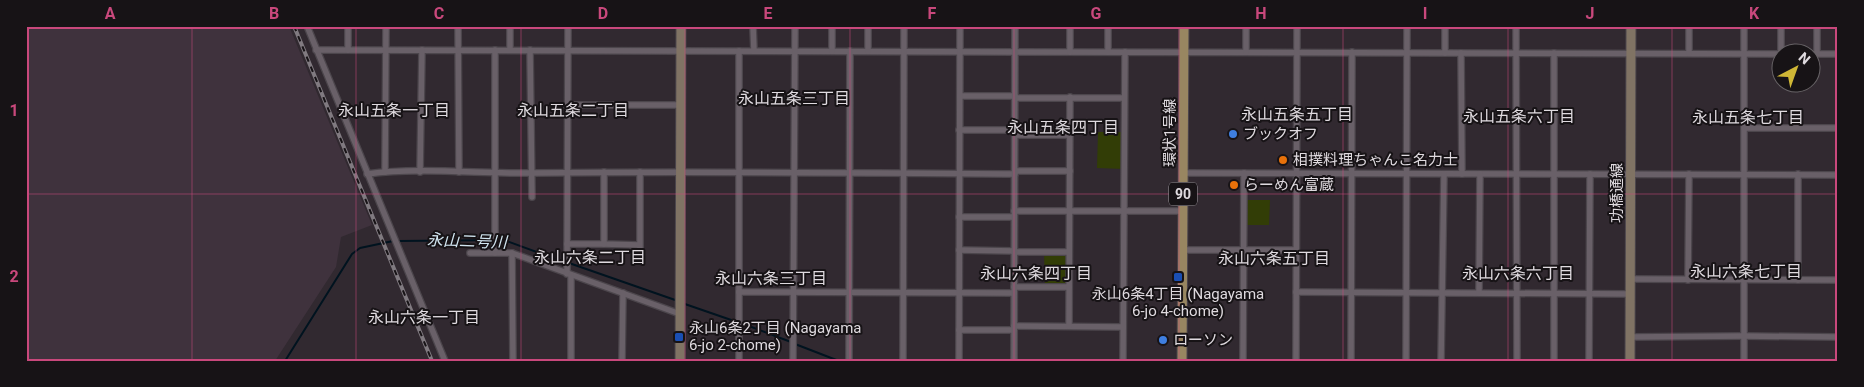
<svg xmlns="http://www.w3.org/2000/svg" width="1864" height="387" viewBox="0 0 1864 387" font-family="Roboto,'Noto Sans JP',sans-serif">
<rect width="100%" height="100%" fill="#312930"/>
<polygon fill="#3f323d" points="26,26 289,26 372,225 341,237 336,267 275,361 26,361"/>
<g fill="#323d06">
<polygon points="1098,132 1124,132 1124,169 1097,168"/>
<polygon points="1247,200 1270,200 1269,225 1247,225"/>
<polygon points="1044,252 1069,252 1069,287 1045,287"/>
</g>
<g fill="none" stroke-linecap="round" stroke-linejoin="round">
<g stroke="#00131f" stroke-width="2">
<polyline points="398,241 504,240 564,262"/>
<polyline points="569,263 678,301"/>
<polyline points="682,303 737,322"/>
<polyline points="741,323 791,342"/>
<polyline points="795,344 839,361"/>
<polyline points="285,361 352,254 360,248 393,241"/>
</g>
<defs>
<g id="street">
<polyline points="307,26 445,361"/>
<polyline points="458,26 459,172"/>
<polyline points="510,26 510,50"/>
<polyline points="753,26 754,51"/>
<polyline points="1108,26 1108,52"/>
<polyline points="1516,26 1517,361"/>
<polyline points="1744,26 1744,361"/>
<polyline points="316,50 1782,54"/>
<polyline points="348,50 348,26"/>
<polyline points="530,50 532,197"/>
<polyline points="832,51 832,26"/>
<polyline points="868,51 868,26"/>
<polyline points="1070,52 1070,26"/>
<polyline points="1246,52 1246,26"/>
<polyline points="1445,53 1445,26"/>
<polyline points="1461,53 1462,174"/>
<polyline points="1554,53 1554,361"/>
<polyline points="1689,53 1689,26"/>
<polyline points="1781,54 1781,26"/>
<polyline points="1812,54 1838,54"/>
<polyline points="1817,54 1817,26"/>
<polyline points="960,96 1015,96"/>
<polyline points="1015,98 1124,98"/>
<polyline points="567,105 681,105"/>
<polyline points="1744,128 1838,128"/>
<polyline points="959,130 1014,130"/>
<polyline points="1015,135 1070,135"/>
<polyline points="1015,171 1070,171"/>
<polyline points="385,172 386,26"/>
<polyline points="420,172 422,50"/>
<polyline points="604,172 604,244 639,245"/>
<polyline points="640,172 640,261"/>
<polyline points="1183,173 1838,175"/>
<path d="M367,174C423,167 479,174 534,173C694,171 854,173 1015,174"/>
<polyline points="1798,174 1798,280"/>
<polyline points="1014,211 1183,211"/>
<polyline points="959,217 1014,217"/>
<polyline points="567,244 604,244"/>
<polyline points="959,250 1014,251"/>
<polyline points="1182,250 1296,250"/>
<polyline points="1014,252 1069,252"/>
<polyline points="470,253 512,253 680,314"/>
<polyline points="495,253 495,50"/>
<polyline points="512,253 513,361"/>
<polyline points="567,274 568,26"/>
<polyline points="571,275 571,361"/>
<polyline points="1630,279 1838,280"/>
<polyline points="1688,280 1689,174"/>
<polyline points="1014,287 1069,287"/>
<polyline points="739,292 1014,293"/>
<polyline points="1296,292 1630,294"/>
<polyline points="1479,293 1480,174"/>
<polyline points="1014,326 1123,327"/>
<polyline points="1069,326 1070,97"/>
<polyline points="959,330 1014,330"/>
<polyline points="1630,337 1744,336 1838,337"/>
<polyline points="622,361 623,293"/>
<polyline points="739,361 739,51"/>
<polyline points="793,361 795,26"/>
<polyline points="849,361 850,51"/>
<polyline points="903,361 904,26"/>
<polyline points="959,361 960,26"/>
<polyline points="1014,361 1015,26"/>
<polyline points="1123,361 1125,52"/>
<polyline points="1243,361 1244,173"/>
<polyline points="1296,361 1297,26"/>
<polyline points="1351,361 1352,52"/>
<polyline points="1406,361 1407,26"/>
<polyline points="1441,361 1444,174"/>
<polyline points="1589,361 1590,174"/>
</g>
<g id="secondary">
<polyline points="680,361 681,26"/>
<polyline points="1630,361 1631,26"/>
</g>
<polyline id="primary" points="1182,361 1184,26"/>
</defs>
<use href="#street" stroke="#4c464c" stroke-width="8"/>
<use href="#secondary" stroke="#4c464c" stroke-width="11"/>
<use href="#primary" stroke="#4c464c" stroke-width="11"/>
<use href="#street" stroke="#696068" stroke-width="5.5"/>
<use href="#secondary" stroke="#807364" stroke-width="9"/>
<use href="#primary" stroke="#988661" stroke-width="9"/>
<defs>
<polyline id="rail" points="294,26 432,361"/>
</defs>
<use href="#rail" stroke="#807a80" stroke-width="4"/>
<use href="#rail" stroke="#171316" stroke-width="2" stroke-dasharray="5.5" stroke-linecap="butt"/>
</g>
<path fill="none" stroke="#c9487c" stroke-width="1" stroke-opacity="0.55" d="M192,26V361M356,26V361M521,26V361M685,26V361M850,26V361M1014,26V361M1179,26V361M1343,26V361M1508,26V361M1672,26V361M26,194H1838"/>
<g fill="#3f7fe0" stroke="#171316" stroke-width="2">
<circle cx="1233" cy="134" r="5"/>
<circle cx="1163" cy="340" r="5"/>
</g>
<g fill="#e8710a" stroke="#171316" stroke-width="2">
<circle cx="1283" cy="160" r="5"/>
<circle cx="1234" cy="185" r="5"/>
</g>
<g fill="#1a4fb4" stroke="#171316" stroke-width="2">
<rect x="1173" y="272" width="10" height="10" rx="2.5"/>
<rect x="674" y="332" width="10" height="10" rx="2.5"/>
</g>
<g text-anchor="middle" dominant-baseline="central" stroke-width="4" stroke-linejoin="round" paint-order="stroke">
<rect fill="#171316" stroke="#a39ea3" stroke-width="1" x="1169" y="182.5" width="28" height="23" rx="4"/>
<g font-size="14" font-weight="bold" fill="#dfdadf">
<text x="1183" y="194">90</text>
</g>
<g font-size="15" fill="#dfdadf" stroke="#171316">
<text transform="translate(1170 133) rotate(-90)">環状1号線</text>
<text transform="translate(1617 193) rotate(-90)">功橋通線</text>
</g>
<g font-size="15" fill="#dfdadf" stroke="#171316" text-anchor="start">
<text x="1243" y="134">ブックオフ</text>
<text x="1293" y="160">相撲料理ちゃんこ名力士</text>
<text x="1244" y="185">らーめん富蔵</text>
<text x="1178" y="294" text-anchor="middle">永山6条4丁目 (Nagayama<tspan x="1178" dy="17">6-jo 4-chome)</tspan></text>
<text x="689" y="328">永山6条2丁目 (Nagayama<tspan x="689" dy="17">6-jo 2-chome)</tspan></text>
<text x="1173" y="340">ローソン</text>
</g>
<g font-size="16" fill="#dfdadf" stroke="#171316">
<text x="794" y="98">永山五条三丁目</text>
<text x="394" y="110">永山五条一丁目</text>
<text x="573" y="110">永山五条二丁目</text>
<text x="1297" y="114">永山五条五丁目</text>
<text x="1519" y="116">永山五条六丁目</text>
<text x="1748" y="117">永山五条七丁目</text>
<text x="1063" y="127">永山五条四丁目</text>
<text x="590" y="257">永山六条二丁目</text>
<text x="1274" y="258">永山六条五丁目</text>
<text x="1746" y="271">永山六条七丁目</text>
<text x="1036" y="273">永山六条四丁目</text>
<text x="1518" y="273">永山六条六丁目</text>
<text x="771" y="278">永山六条三丁目</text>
<text x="424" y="317">永山六条一丁目</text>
</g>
<g font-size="16" font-style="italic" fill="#d2e6f1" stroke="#171316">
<text transform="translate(467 241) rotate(2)">永山二号川</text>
</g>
</g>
<rect width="1864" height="387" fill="none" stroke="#171316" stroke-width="55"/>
<g transform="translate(1796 68) rotate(41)"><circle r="24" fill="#171316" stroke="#676366"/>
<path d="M0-4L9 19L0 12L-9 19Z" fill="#d0b736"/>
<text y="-8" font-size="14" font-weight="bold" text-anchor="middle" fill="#dfdadf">N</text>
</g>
<rect x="28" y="28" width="1808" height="332" fill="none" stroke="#c9487c" stroke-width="2"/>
<g font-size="16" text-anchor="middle" font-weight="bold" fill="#c9487c">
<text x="110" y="19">A</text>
<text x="274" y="19">B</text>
<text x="439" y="19">C</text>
<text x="603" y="19">D</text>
<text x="768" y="19">E</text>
<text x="932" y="19">F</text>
<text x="1096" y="19">G</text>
<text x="1261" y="19">H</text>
<text x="1425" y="19">I</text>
<text x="1590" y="19">J</text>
<text x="1754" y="19">K</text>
<text x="14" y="116">1</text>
<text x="14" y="282">2</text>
</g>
</svg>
